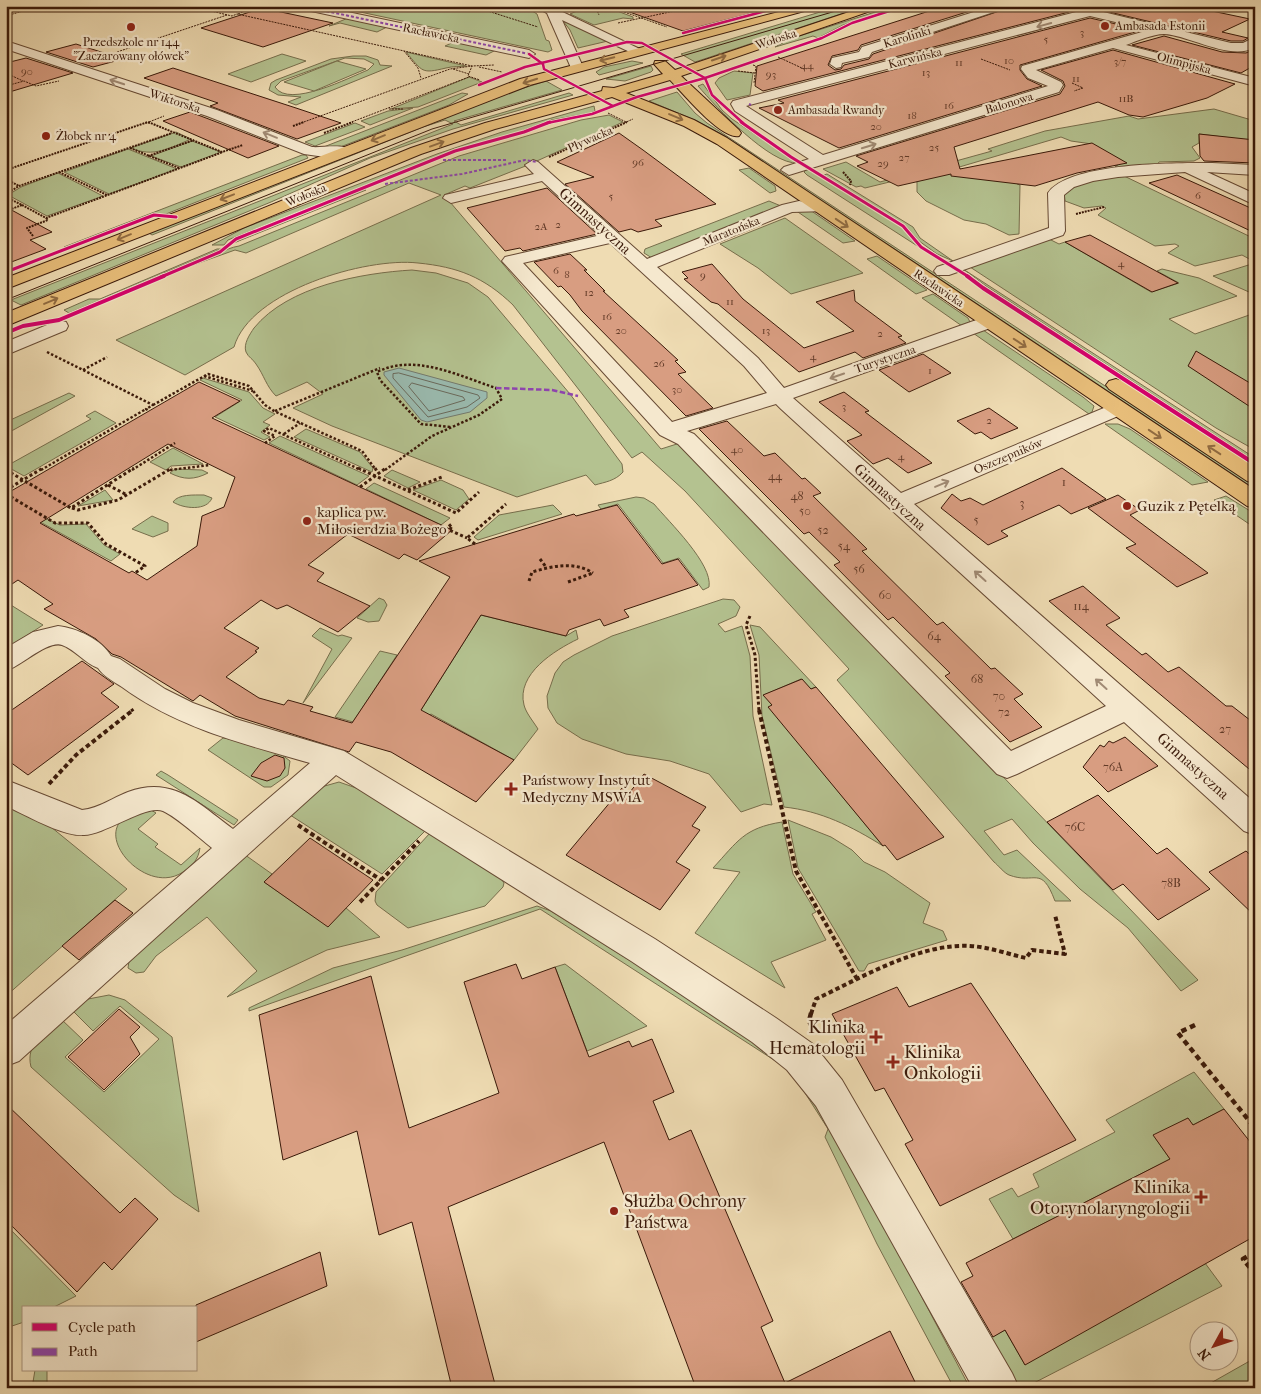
<svg xmlns="http://www.w3.org/2000/svg" width="1261" height="1394" viewBox="0 0 1261 1394" font-family="'IM FELL French Canon',serif">
<rect width="100%" height="100%" fill="#efdcb3"/>
<filter id="stains"><feTurbulence type="fractalNoise" baseFrequency=".004" numOctaves="4"/><feColorMatrix values="0 0 0 0 .2 0 0 0 0 .09 0 0 0 0 .02 0 0 0 .5 -.17"/></filter>
<radialGradient id="worn" r=".72"><stop offset=".6" stop-color="#630" stop-opacity="0"/><stop offset="1" stop-color="#630" stop-opacity=".3"/></radialGradient>
<g fill="#b4c290" stroke="#776e4c" fill-rule="evenodd">
<polygon points="332,6 524,6 537,14 546,40 549,41 552,50 548,52"/>
<polygon points="589,6 604,6 633,17 633,19 623,18 594,25 570,14"/>
<polygon points="840,6 865,6 695,62 681,54"/>
<polygon points="894,6 901,6 843,25 818,38 813,36 775,47 790,39"/>
<polygon points="348,18 389,26 377,32 340,23 329,26"/>
<polygon points="563,21 564,21 608,41 578,48 570,30"/>
<polygon points="456,41 496,50 486,55 445,46"/>
<path d="M406,52L466,66C460,67 453,66 446,68C421,74 423,72 406,52Z"/>
<polygon points="282,54 306,61 251,82 228,74"/>
<path d="M353,56H366L378,60L380,65L392,66L296,105L288,102L301,97L278,95L269,90L271,83L276,80L331,59ZM345,58L364,59L374,64L368,70C350,77 289,109 275,87L281,81Z"/>
<polygon points="337,61 366,69 314,91 284,82"/>
<polygon points="632,61 643,63 599,75 596,72 604,67"/>
<polygon points="651,66 653,70 651,72 625,81 606,79"/>
<polygon points="734,71 753,73 750,95 727,100 715,83 719,78"/>
<polygon points="469,77 482,82 418,107 391,109"/>
<polygon points="546,81 562,90 454,121 461,125 569,93 573,95 453,129 370,158 271,202 21,305 11,300 453,124 445,120 423,127 152,235 149,233 505,94"/>
<path d="M703,84L722,110L732,119L798,163C770,165 716,107 698,86Z"/>
<polygon points="677,92 695,113 707,123 1255,485 1255,489 725,136 697,121 649,101"/>
<polygon points="462,93 468,94 449,105 335,149 321,148"/>
<polygon points="594,106 595,111 591,113 551,120 516,133 454,150 228,240 224,245 212,245 244,228 437,154 502,132"/>
<polygon points="413,108 370,125 361,121 388,111"/>
<polygon points="1214,109 1255,121 1255,141 1199,134 1199,143 1192,147 1200,158 1194,161 1159,162 1157,165 1118,168 1115,166 1118,165 1092,152 1092,144 1071,141 1061,137 956,168 1017,181 1017,184 1020,185 1019,234 1009,235 986,224 964,220 926,201 917,192 917,182 910,177 865,188 861,186 856,187 823,169 846,162 880,182 992,151 988,149 1045,131 1129,116 1138,119"/>
<path d="M609,115L623,122L528,165L470,188L465,186L444,195L661,449L680,443L685,445L1198,980L1181,991L1128,928L1080,889L1033,843L1012,819L984,831L1004,855L1017,850L1071,901H1055C1041,864 1035,885 1009,875C1004,873 998,865 994,862L837,680L849,669L685,491L642,452L632,458L513,305C484,277 458,267 418,263C366,257 250,291 234,347L185,375L116,340L441,195L409,183L246,253L235,250L193,265C206,259 226,248 239,246L459,156L581,120Z"/>
<polygon points="355,123 365,127 315,146 305,142"/>
<path d="M176,132L191,139C170,148 153,158 131,148Z"/>
<polygon points="192,141 221,152 181,167 151,156"/>
<polygon points="128,149 177,169 109,194 64,172"/>
<polygon points="302,155 306,155 308,158 166,214 155,214 66,249 64,247"/>
<polygon points="749,168 775,186 776,191 770,193 739,170"/>
<polygon points="807,169 902,227 919,247 807,175 804,172"/>
<polygon points="58,173 103,196 47,216 8,195 21,187"/>
<polygon points="827,174 913,227 920,238 953,261 937,254 919,241 905,225 824,175"/>
<polygon points="1122,175 1255,239 1255,262 1242,255 1195,266 1168,253 1179,246 1175,244 1155,246 1098,215 1106,208 1102,206 1084,208 1065,201 1064,192 1082,183"/>
<polygon points="364,190 366,190 231,244 320,206"/>
<polygon points="769,201 781,206 652,258 644,253 645,249"/>
<polygon points="795,210 810,210 855,241 843,243"/>
<polygon points="785,218 863,273 791,294 758,268 720,244"/>
<polygon points="1049,239 1059,244 1065,242 1151,292 1179,283 1157,271 1162,269 1199,278 1237,296 1169,319 1195,334 1255,313 1255,450 1216,428 970,267"/>
<polygon points="217,249 221,249 69,313 64,310 89,299 100,299"/>
<polygon points="877,256 927,290 916,294 867,259"/>
<polygon points="1255,263 1255,290 1249,292 1213,276"/>
<polygon points="963,269 1255,458 1255,461 986,286"/>
<path d="M412,270L436,273L468,283L488,297L570,394L622,464L623,472C615,481 605,482 595,485L586,475L517,497L332,426L293,408L323,394L307,382L276,396C266,386 264,375 256,364C254,360 248,357 246,352C243,344 250,334 254,328C288,286 362,273 412,270Z"/>
<polygon points="933,294 968,318 970,322 962,326 922,298"/>
<polygon points="983,330 1083,397 1094,406 1092,412 1089,414 973,333"/>
<polygon points="203,378 249,392 263,408 275,414 263,422 270,425 261,432 270,437 264,440 215,417 242,400 200,380"/>
<polygon points="69,393 75,396 6,434 6,422"/>
<polygon points="95,411 116,423 24,476 6,466 6,460 12,463 91,419 86,416"/>
<polygon points="1105,424 1118,424 1130,429 1208,482 1192,485"/>
<polygon points="306,429 360,452 373,468 372,472 294,437"/>
<polygon points="280,436 369,476 357,485 269,443"/>
<polygon points="173,448 203,464 171,466 166,470 150,462"/>
<path d="M175,469L202,470L208,473C194,480 184,480 170,473Z"/>
<polygon points="392,470 420,482 408,488 384,476"/>
<polygon points="441,480 463,490 469,499 456,510 413,490"/>
<polygon points="374,483 450,518 441,525 366,489"/>
<polygon points="105,490 113,500 78,506"/>
<path d="M204,495L212,498C207,511 184,509 173,502C178,494 194,495 204,495Z"/>
<polygon points="1226,496 1255,514 1255,528 1214,500"/>
<path d="M636,497L644,498L654,504C669,522 713,564 709,587L703,590L679,558L663,563L618,504L601,509L598,505Z"/>
<polygon points="553,505 562,514 478,540 474,537 499,515"/>
<polygon points="38,515 60,525 86,524 104,545 120,554 111,561 33,518"/>
<polygon points="152,516 168,523 168,531 153,537 132,529"/>
<polygon points="379,598 384,600 387,605 379,621 368,622 357,618"/>
<polygon points="723,599 734,600 740,607 736,616 718,624 725,632 742,626 750,656 753,716 772,805 764,804 741,812 709,774 670,761 626,754 582,739 557,723 548,708 547,696 555,673 563,662 574,655 612,636"/>
<polygon points="6,602 43,625 6,649"/>
<path d="M481,615L566,636L576,630L578,639C555,650 516,674 524,705C526,713 533,721 538,729L514,760L431,714L421,721L416,718Z"/>
<path d="M750,625L760,627L816,687L811,689L801,679L764,695L772,705L769,707L883,846C851,826 821,811 784,807L762,716L759,655Z"/>
<polygon points="320,628 338,636 342,635 352,638 303,703 332,649 312,636"/>
<polygon points="380,651 397,655 353,722 335,717"/>
<path d="M223,738C250,742 268,743 290,761L288,775L271,787H264L208,750Z"/>
<polygon points="161,771 168,775 238,820 234,825 156,775"/>
<polygon points="339,782 359,789 425,831 382,874 287,813 314,789"/>
<polygon points="6,806 51,827 127,889 6,996"/>
<path d="M151,810L156,813L138,829L158,844L155,847L181,865L200,848C198,860 193,865 183,872C148,896 94,839 125,817C132,813 143,812 151,810Z"/>
<polygon points="788,820 831,837 852,850 864,862 885,872 930,903 923,923 943,931 947,940 868,964 864,971 859,971 798,868"/>
<path d="M782,822L793,874L816,912L812,914L826,940L771,962L785,988L695,933L740,872L713,868C738,841 744,828 782,822Z"/>
<polygon points="430,833 500,877 504,883 503,887 485,906 408,928 377,905 375,901 376,892"/>
<polygon points="241,852 272,874 264,882 328,926 346,908 380,937 327,950 227,997 257,971 207,917 156,956 144,972 136,973 128,968 129,961"/>
<polygon points="537,906 551,911 661,980 795,1069 862,1184 970,1388 954,1388 877,1244 825,1137 828,1129 791,1071 540,909 249,1011 249,1008 333,968 402,950"/>
<polygon points="565,964 647,1026 587,1051 555,967"/>
<path d="M109,995L125,1000L172,1037L199,1212L174,1195L31,1067C25,1043 45,1034 61,1019L83,1040L65,1057L104,1092L159,1039L120,1006L93,1031L72,1010L83,1000Z"/>
<polygon points="1194,1072 1224,1109 1193,1125 1188,1118 1154,1136 1170,1159 1013,1239 989,1199 1012,1188 1018,1197 1039,1187 1033,1174 1115,1132 1106,1120"/>
<polygon points="6,1225 76,1296 52,1308 24,1308 24,1322 6,1328"/>
<polygon points="1205,1263 1222,1286 1030,1385 1023,1386 1016,1383 988,1339 1005,1330 1025,1365 1032,1357"/>
<polygon points="1255,1358 1255,1388 1202,1388"/>
<polygon points="35,1370 47,1370 47,1388 32,1388"/>
</g>
<polygon fill="#9abbb0" stroke="#747a6d" points="399,368 487,392 487,398 470,412 427,422 421,420 384,375 384,372"/>
<g fill="none" stroke-linecap="round" stroke-linejoin="round">
<g stroke="#6a6a5c" stroke-width="1">
<polygon points="399,373 478,395 480,398 467,407 428,417 393,378 393,374"/>
<polygon points="412,383 463,397 465,400 429,411 409,387"/>
</g>
</g>
<g fill="#d89d81" stroke="#3a1909" fill-rule="evenodd">
<polygon points="622,6 755,6 756,12 683,31 621,9"/>
<polygon points="945,6 986,6 861,45 858,50 832,56 828,65 835,70 841,69 844,65 869,59 873,54 1014,6 1066,6 1069,12 763,91 755,86 757,66"/>
<polygon points="1084,6 1188,6 1250,19 1222,32 1248,38 1243,41 1231,41"/>
<polygon points="262,8 333,23 263,47 201,28"/>
<polygon points="1090,18 1142,30 1020,65 1020,70 1027,79 1042,86 839,148 759,108 784,103 778,100"/>
<polygon points="1164,36 1222,52 1246,53 1255,49 1255,65 1241,73 1132,45"/>
<polygon points="76,44 123,59 93,67 46,52"/>
<polygon points="1113,50 1235,84 1207,98 1143,117 1129,115 1098,102 954,147 960,169 1092,143 1127,163 1077,173 1035,186 951,176 951,174 898,186 857,166 868,162 856,156 1060,94 1065,86 1063,81 1041,70"/>
<polygon points="26,58 73,73 6,93 6,63"/>
<polygon points="173,68 296,108 341,123 297,139 210,106 218,103 144,78"/>
<polygon points="190,112 206,118 279,146 248,158 163,121"/>
<polygon points="619,133 643,150 716,204 655,220 662,226 638,232 631,229 619,232 565,184 594,177 557,162"/>
<polygon points="1199,134 1255,140 1255,163 1204,161 1200,156"/>
<polygon points="1177,175 1255,210 1255,233 1149,183"/>
<polygon points="547,188 597,234 523,251 520,248 505,251 467,208"/>
<polygon points="6,207 52,232 30,240 46,249 6,264"/>
<polygon points="1090,235 1178,283 1152,292 1065,242"/>
<polygon points="570,254 587,270 584,270 605,291 603,291 678,360 675,361 686,372 678,374 713,408 686,416 582,311 570,295 561,286 558,287 534,262"/>
<polygon points="712,264 743,299 804,348 854,331 816,302 854,290 855,301 902,336 898,337 906,343 863,358 855,352 799,372 718,304 711,302 684,279 688,278 682,272"/>
<polygon points="1196,351 1255,386 1255,410 1188,366"/>
<polygon points="923,354 951,373 909,392 879,370"/>
<path d="M199,382L240,401L212,418L452,530L417,560L404,554L399,559L348,534L308,565L324,573L317,581L370,606L338,632L287,605L277,609L261,600L224,628L259,648L255,651L257,652L226,677L259,698L284,705L288,700L313,707L310,711L352,723L450,577L419,561L574,514L576,516L617,505L662,564L678,559L698,585L624,610L629,617L604,626L600,619L569,630L566,636L481,615L421,710L514,760L476,802L391,752L356,742L349,752L235,716L200,695L193,701L121,657L112,654L96,639L44,609L53,604L18,580L6,588V494ZM168,444L235,477L224,507L202,516L197,546L147,580L132,571L129,573L40,523Z"/>
<polygon points="844,392 869,411 865,412 932,463 908,473 888,458 873,464 847,441 862,435 819,402"/>
<polygon points="989,408 1018,428 991,439 981,432 975,434 957,421"/>
<polygon points="727,421 764,456 775,453 802,479 805,478 821,493 813,496 867,549 862,551 937,625 943,622 991,669 995,668 1023,694 1014,699 1042,727 1010,742 945,676 950,673 893,617 888,620 834,565 840,562 809,532 804,534 699,429"/>
<polygon points="1062,468 1106,499 1071,514 1059,505 1001,531 1008,536 988,545 941,508 952,494 961,501 970,498 983,505"/>
<polygon points="1118,495 1140,510 1130,515 1208,573 1177,587 1126,548 1136,544 1088,508"/>
<polygon points="1083,586 1120,618 1106,625 1142,655 1146,653 1168,672 1179,667 1226,706 1232,706 1255,724 1255,774 1049,601"/>
<polygon points="82,661 114,684 101,693 119,707 28,775 6,759 6,714"/>
<polygon points="802,679 811,689 816,687 944,837 897,860 885,845 883,846 768,707 772,705 763,695"/>
<polygon points="1125,737 1158,766 1108,792 1083,767 1100,745 1104,747 1109,741 1113,743"/>
<polygon points="275,755 284,758 285,768 280,776 267,781 251,776 261,763"/>
<polygon points="644,774 706,807 692,826 700,830 676,862 690,870 660,910 566,855 622,788 630,792"/>
<polygon points="1098,795 1157,854 1167,848 1210,889 1158,920 1123,884 1113,890 1047,822"/>
<polygon points="310,838 373,880 328,927 264,882"/>
<polygon points="1246,851 1255,859 1255,916 1209,872"/>
<polygon points="115,900 133,913 79,960 62,946"/>
<polygon points="516,964 522,979 555,967 589,1057 629,1041 632,1047 652,1039 674,1092 653,1101 669,1140 691,1130 773,1321 761,1327 785,1383 890,1331 918,1388 696,1388 604,1142 448,1207 496,1388 452,1388 412,1222 379,1235 357,1131 283,1160 259,1015 371,976 409,1128 499,1093 464,982"/>
<polygon points="971,983 1076,1140 940,1206 905,1144 913,1140 884,1088 875,1091 832,1014 897,987 909,1007"/>
<polygon points="119,1009 140,1027 130,1037 140,1054 104,1090 68,1057"/>
<polygon points="6,1104 120,1213 135,1198 158,1219 112,1270 104,1262 77,1292 6,1220"/>
<polygon points="1224,1109 1255,1148 1255,1236 1025,1365 1005,1330 993,1337 961,1282 973,1276 966,1263 1170,1159 1153,1135 1188,1118 1193,1125"/>
<polygon points="320,1252 327,1286 196,1342 196,1305"/>
</g>
<g fill="none" stroke-linecap="round" stroke-linejoin="round">
<defs>
<g id="minor">
<polygon points="296,6 319,6 529,50 535,54 529,58 302,9"/>
<polygon points="534,6 550,6 644,51 638,55 634,54 562,20 583,67 582,70 572,70 547,13"/>
<polygon points="993,6 1012,6 872,52 869,57 842,63 841,67 836,68 830,64 832,58 859,52 862,47"/>
<path d="M1068,6L1091,9L1231,43H1243L1255,37V47C1232,62 1189,35 1164,34C1153,34 1137,41 1126,45L1255,78V86L1113,48L1036,70L1061,82L1063,85L1059,92L789,175L781,170L784,167L809,159L735,111L731,104L733,101L1076,12L1069,10ZM1090,16L1149,30L1022,66L1021,69L1028,78L1048,86L823,155L746,106Z"/>
<polygon points="1247,6 1255,6 1255,10"/>
<path d="M6,41L217,110L312,147C322,148 345,143 351,151L344,155L325,157L304,154L207,116L6,49Z"/>
<path d="M533,160L538,162L647,259L782,205L799,201L826,205L828,208L826,211L792,212L657,267L758,358L784,388L982,318H996L998,322L996,326L793,398L901,493L1111,405L1118,403L1125,405L1128,409L1125,413L914,504L1255,803V835L1244,831L1124,722L1017,774L1007,778L997,774L678,444L660,435L502,261L505,257L601,235L542,181L451,203L443,198L445,195L534,174L525,165ZM610,243L744,366L767,393L672,422L523,263ZM776,404L781,409L1106,706L1011,751L694,434L687,431Z"/>
<path d="M1212,163L1255,165V175L1207,172L1255,194V205L1185,172L1118,177L1093,181L1074,187L1064,195L1065,231L1063,235L949,275H937L934,271L937,267L1049,228L1048,193C1069,162 1177,163 1212,163Z"/>
<polygon points="59,320 66,322 68,326 66,330 6,355 6,342"/>
<path d="M58,626C77,628 102,640 111,656L120,659L165,689L193,703L239,720L344,751L655,939L776,1018L813,1044L842,1080L1012,1373L1019,1388H973L816,1106L787,1070L752,1042L631,961L336,775L19,1061L6,1066V1025L212,848C198,837 178,818 163,811C146,804 107,834 84,835C63,837 26,815 6,806V780L82,810C100,808 112,798 128,792C173,775 199,804 233,829L310,763C244,744 178,728 122,687C113,681 103,676 98,668C84,663 76,650 62,645C48,640 21,666 6,671V648L33,632Z"/>
</g>
<g id="major">
<polygon points="802,6 823,6 530,85 6,289 6,278 520,79"/>
<path d="M867,6H885L681,76L739,130L741,133L739,136C721,140 683,93 670,80L626,93L694,120L727,138L1255,490V508L1247,506L717,144L684,126L612,97L495,129L421,154L6,326V313L411,148L485,123L602,91L603,87L614,88L663,74L654,64L655,61H665L675,70Z"/>
<polygon points="1116,379 1123,381 1255,466 1255,483 1247,481 1109,389 1106,385 1109,381"/>
</g>
</defs>
<use href="#minor" stroke="#674a34" stroke-width="2"/>
<use href="#major" stroke="#3a1909" stroke-width="2"/>
<g stroke="#3a1909" stroke-width="1" stroke-dasharray="2 1" stroke-linecap="butt">
<polyline points="190,6 232,16 237,14 472,66 494,65"/>
<polyline points="472,6 538,27"/>
<polyline points="595,6 599,15"/>
<polyline points="607,6 667,27"/>
<polyline points="238,14 258,6"/>
<polyline points="6,16 40,6"/>
<polyline points="618,23 698,6"/>
<polyline points="404,51 418,68 421,78"/>
<polyline points="778,57 804,69"/>
<polyline points="981,59 1010,70"/>
<polyline points="107,60 117,56 117,52 227,15"/>
<polyline points="753,65 756,66 754,83"/>
<polyline points="479,67 502,72"/>
<polyline points="453,69 469,74"/>
<polyline points="738,71 755,73"/>
<polyline points="6,73 23,81"/>
<polyline points="1072,83 1083,88 1074,91"/>
<polyline points="6,86 24,81 36,86 59,81"/>
<polyline points="389,109 403,109"/>
<polyline points="608,113 626,122"/>
<polyline points="149,122 164,116"/>
<polyline points="145,123 151,123"/>
<polyline points="301,123 450,69 472,66 468,76 480,80"/>
<polyline points="349,123 469,77"/>
<polyline points="624,123 633,119"/>
</g>
<g stroke="#3a1909" stroke-width="2" stroke-dasharray="2 1" stroke-linecap="butt">
<polyline points="293,126 304,122"/>
<polyline points="324,133 353,122"/>
<polyline points="130,148 179,168"/>
<polyline points="148,156 194,140"/>
<polyline points="549,157 627,122"/>
<polyline points="6,170 148,122 222,152 243,145"/>
<polyline points="59,172 107,195"/>
<polyline points="843,172 851,181 850,185"/>
<polyline points="6,179 19,186"/>
<polyline points="6,194 19,186 172,133"/>
<polyline points="6,197 22,205 6,211"/>
<polyline points="22,205 46,218 223,152"/>
<polyline points="1076,214 1104,207"/>
<polyline points="33,236 27,228 48,220 46,218"/>
</g>
<g stroke="#3a1909" stroke-width="2.5" stroke-dasharray="2.5 2" stroke-linecap="butt">
<polyline points="47,352 153,405 146,409 149,411"/>
<polyline points="83,370 107,357"/>
<polyline points="204,376 253,391"/>
<polyline points="153,405 208,374 249,386 265,405 274,411 362,451 376,470"/>
<polyline points="275,411 380,368"/>
<polyline points="284,434 300,423"/>
<polyline points="265,443 275,436 264,431 269,428 361,470"/>
<polyline points="41,470 146,409"/>
<polyline points="132,470 175,443"/>
<polyline points="170,470 210,465"/>
<path d="M385,470L432,436L479,415L502,399L496,388C459,376 415,353 377,372L380,380L421,424L451,427"/>
</g>
<g stroke="#3a1909" stroke-width="3" stroke-dasharray="3 2.5" stroke-linecap="butt">
<polyline points="358,468 456,513 479,492"/>
<polyline points="375,468 378,473"/>
<polyline points="6,470 71,508 134,468"/>
<polyline points="108,485 127,495"/>
<polyline points="360,487 386,468"/>
<polyline points="6,490 43,468"/>
<polyline points="408,490 442,477"/>
<polyline points="6,494 55,523 88,523 106,544 145,566 135,573"/>
<polyline points="72,508 78,510 118,500 172,468"/>
<polyline points="440,526 467,538"/>
<polyline points="452,529 448,527 453,523"/>
<polyline points="475,544 467,538 506,504"/>
<polyline points="540,559 546,567"/>
<path d="M529,581L532,572C553,566 574,561 593,573"/>
<polyline points="568,582 593,573"/>
<polyline points="750,616 746,625 755,655 759,711"/>
<polyline points="131,711 134,709"/>
</g>
<g stroke="#3a1909" stroke-width="4" stroke-dasharray="4.5 3" stroke-linecap="butt">
<polyline points="759,710 796,871 857,979"/>
<polyline points="49,784 76,755 133,710"/>
<polyline points="298,825 381,880"/>
<polyline points="360,902 419,841"/>
<path d="M811,1014L816,999C861,978 919,943 970,946C989,947 1008,954 1026,958L1032,950L1065,954L1055,915"/>
</g>
<g stroke="#3a1909" stroke-width="4.5" stroke-dasharray="5.5 4" stroke-linecap="butt">
<polyline points="811,1013 809,1021 812,1027"/>
<polyline points="1195,1025 1178,1033 1255,1128"/>
<polyline points="1255,1252 1243,1259 1255,1274"/>
</g>
<use href="#minor" fill="#f5e8ce" fill-rule="evenodd"/>
<use href="#major" fill="#e8be7a" fill-rule="evenodd"/>
<polyline stroke="#3a1909" stroke-width="1" points="6,300 432,129 853,6"/>
<g stroke="#8e44ad" stroke-width="2" stroke-dasharray="3 2" stroke-linecap="butt">
<polyline points="302,6 529,54"/>
<polyline points="749,104 751,105"/>
<polyline points="443,160 508,160"/>
<polyline points="385,184 462,174 525,160 537,162"/>
</g>
<polyline stroke="#8e44ad" stroke-width="2.5" stroke-dasharray="5.5 2.5" stroke-linecap="butt" points="496,388 552,390 578,396"/>
<defs>
<g id="cycleway-far2">
<polyline points="683,33 784,6"/>
<polyline points="529,54 543,64 544,69 613,106"/>
<polyline points="479,85 525,67 627,42 642,43 705,78 712,95 743,123"/>
<polyline points="547,123 592,114 637,97 705,78 822,38 852,23 905,6"/>
</g>
<g id="cycleway-far1">
<polyline points="741,122 791,157 903,226 921,247 969,277"/>
<polyline points="6,272 154,215 176,217"/>
<polyline points="161,277 220,252 236,239 455,151 524,132 550,122"/>
</g>
<g id="cycleway">
<polyline points="967,276 983,288 1255,464"/>
<polyline points="6,333 23,326 59,320 164,276"/>
</g>
</defs>
<use href="#cycleway-far2" stroke="#f5e8ce" stroke-width="4"/>
<use href="#cycleway-far1" stroke="#f5e8ce" stroke-width="5"/>
<use href="#cycleway" stroke="#f5e8ce" stroke-width="6"/>
<use href="#cycleway-far2" stroke="#d6006c" stroke-width="2.5"/>
<use href="#cycleway-far1" stroke="#d6006c" stroke-width="3"/>
<use href="#cycleway" stroke="#d6006c" stroke-width="4"/>
</g>
<defs><path id="oneway-shaft" d="M-6 0H5M1.5-3L5.5 0L1.5 3" fill="none" stroke-width="1.6" stroke-linecap="round" stroke-linejoin="round" transform="scale(1.25)"/></defs>
<g stroke="#a18b75">
<use href="#oneway-shaft" transform="translate(1044 25) rotate(165)"/>
<use href="#oneway-shaft" transform="translate(117 82) rotate(-162)"/>
<use href="#oneway-shaft" transform="translate(270 135) rotate(-158)"/>
<use href="#oneway-shaft" transform="translate(869 146) rotate(-17)"/>
<use href="#oneway-shaft" transform="translate(837 376) rotate(161)"/>
<use href="#oneway-shaft" transform="translate(942 484) rotate(-23)"/>
<use href="#oneway-shaft" transform="translate(980 576) rotate(-138)"/>
<use href="#oneway-shaft" transform="translate(1101 684) rotate(-138)"/>
</g>
<g stroke="#916c42">
<use href="#oneway-shaft" transform="translate(719 58) rotate(-19)"/>
<use href="#oneway-shaft" transform="translate(607 59) rotate(166)"/>
<use href="#oneway-shaft" transform="translate(530 81) rotate(162)"/>
<use href="#oneway-shaft" transform="translate(676 117) rotate(23)"/>
<use href="#oneway-shaft" transform="translate(378 138) rotate(158)"/>
<use href="#oneway-shaft" transform="translate(437 144) rotate(-20)"/>
<use href="#oneway-shaft" transform="translate(227 197) rotate(159)"/>
<use href="#oneway-shaft" transform="translate(842 223) rotate(34)"/>
<use href="#oneway-shaft" transform="translate(124 237) rotate(158)"/>
<use href="#oneway-shaft" transform="translate(51 301) rotate(-23)"/>
<use href="#oneway-shaft" transform="translate(1020 343) rotate(34)"/>
<use href="#oneway-shaft" transform="translate(1155 434) rotate(34)"/>
<use href="#oneway-shaft" transform="translate(1214 450) rotate(-147)"/>
</g>
<g fill="#8f2418" stroke="#f5e8ce" stroke-width="2">
<circle cx="1105" cy="26" r="5"/>
<circle cx="131" cy="27" r="5"/>
<circle cx="778" cy="110" r="5"/>
<circle cx="46" cy="136" r="5"/>
<circle cx="1127" cy="506" r="5"/>
<circle cx="307" cy="521" r="5"/>
<path d="M508.5 781.5h5v5h5v5h-5v5h-5v-5h-5v-5h5z"/>
<path d="M873.5 1029.5h5v5h5v5h-5v5h-5v-5h-5v-5h5z"/>
<path d="M890.5 1054.5h5v5h5v5h-5v5h-5v-5h-5v-5h5z"/>
<path d="M1198.5 1189.5h5v5h5v5h-5v5h-5v-5h-5v-5h5z"/>
<circle cx="614" cy="1211" r="5"/>
</g>
<g text-anchor="middle" dominant-baseline="central" stroke-width="4.5" stroke-linejoin="round" paint-order="stroke">
<g font-size="11" fill="#623a27">
<text x="1082" y="32">3</text>
<text x="1046" y="39">5</text>
<text x="1009" y="60">10</text>
<text x="1120" y="61">3/7</text>
<text x="959" y="62">11</text>
<text x="807" y="65">44</text>
<text x="27" y="71">90</text>
<text x="926" y="72">13</text>
<text x="771" y="74">93</text>
<text x="1076" y="78">11</text>
<text x="1126" y="98">11B</text>
<text x="949" y="105">16</text>
<text x="912" y="115">18</text>
<text x="876" y="126">20</text>
<text x="934" y="147">25</text>
<text x="904" y="157">27</text>
<text x="638" y="162">96</text>
<text x="883" y="163">29</text>
<text x="1198" y="195">6</text>
<text x="611" y="196">5</text>
<text x="558" y="224">2</text>
<text x="541" y="226">2A</text>
<text x="1121" y="263">4</text>
<text x="556" y="270">6</text>
<text x="567" y="274">8</text>
<text x="703" y="275">9</text>
<text x="589" y="292">12</text>
<text x="730" y="301">11</text>
<text x="607" y="316">16</text>
<text x="621" y="330">20</text>
<text x="766" y="330">13</text>
<text x="880" y="333">2</text>
<text x="813" y="356">4</text>
<text x="659" y="363">26</text>
<text x="930" y="370">1</text>
<text x="677" y="389">30</text>
<text x="844" y="406">3</text>
<text x="989" y="420">2</text>
<text x="737" y="449">40</text>
<text x="901" y="456">4</text>
</g>
<g font-size="12" fill="#3a1909" stroke="#f5e8ce" text-anchor="start">
<text x="1115" y="26">Ambasada Estonii</text>
<text x="131" y="42" text-anchor="middle">Przedszkole nr 144<tspan x="131" dy="14">"Zaczarowany ołówek"</tspan></text>
<text x="788" y="110">Ambasada Rwandy</text>
<text x="56" y="136">Żłobek nr 4</text>
</g>
<g font-size="12" fill="#3a1909" stroke="#f5e8ce">
<text transform="translate(431 33) rotate(12)">Racławicka</text>
<text transform="translate(907 37) rotate(-17)">Karolinki</text>
<text transform="translate(776 39) rotate(-18)">Wołoska</text>
<text transform="translate(915 58) rotate(-14)">Karwińska</text>
<text transform="translate(1184 63) rotate(15)">Olimpijska</text>
<text transform="translate(175 101) rotate(18)">Wiktorska</text>
<text transform="translate(1009 103) rotate(-17)">Balonowa</text>
<text transform="translate(590 139) rotate(-24)">Pływacka</text>
<text transform="translate(306 195) rotate(-22)">Wołoska</text>
<text transform="translate(731 231) rotate(-22)">Maratońska</text>
<text transform="translate(939 288) rotate(34)">Racławicka</text>
<text transform="translate(885 359) rotate(-19)">Turystyczna</text>
<text transform="translate(1008 456) rotate(-23)">Oszczepników</text>
</g>
<g font-size="12" fill="#623a27">
<text x="775" y="476">44</text>
<text x="1064" y="482">1</text>
<text x="797" y="496">48</text>
<text x="1022" y="503">3</text>
<text x="805" y="511">50</text>
<text x="976" y="520">5</text>
<text x="823" y="530">52</text>
<text x="844" y="546">54</text>
<text x="859" y="569">56</text>
<text x="885" y="595">60</text>
<text x="1081" y="606">114</text>
<text x="934" y="636">64</text>
<text x="977" y="679">68</text>
<text x="999" y="696">70</text>
<text x="1004" y="712">72</text>
<text x="1225" y="729">27</text>
<text x="1113" y="767">76A</text>
<text x="1075" y="827">76C</text>
<text x="1171" y="883">78B</text>
</g>
<g font-size="15" fill="#3a1909" stroke="#f5e8ce">
<text transform="translate(595 221) rotate(42)">Gimnastyczna</text>
<text transform="translate(890 497) rotate(42)">Gimnastyczna</text>
<text transform="translate(1193 766) rotate(42)">Gimnastyczna</text>
</g>
<g font-size="15" fill="#3a1909" stroke="#f5e8ce" text-anchor="start">
<text x="1137" y="506">Guzik z Pętelką</text>
<text x="317" y="512">kaplica pw.<tspan x="317" dy="17">Miłosierdzia Bożego</tspan></text>
<text x="522" y="780">Państwowy Instytut<tspan x="522" dy="17">Medyczny MSWiA</tspan></text>
</g>
<g font-size="18" fill="#3a1909" stroke="#f5e8ce" text-anchor="end">
<text x="865" y="1027">Klinika<tspan x="865" dy="21">Hematologii</tspan></text>
<text x="904" y="1052" text-anchor="start">Klinika<tspan x="904" dy="21">Onkologii</tspan></text>
<text x="1190" y="1187">Klinika<tspan x="1190" dy="21">Otorynolaryngologii</tspan></text>
<text x="624" y="1201" text-anchor="start">Służba Ochrony<tspan x="624" dy="21">Państwa</tspan></text>
</g>
</g>
<rect width="1261" height="1394" fill="none" stroke="#efdcb3" stroke-width="25"/>
<rect x="8" y="8" width="1246" height="1379" fill="none" stroke="#3a1909" stroke-width="2.5"/>
<rect x="12" y="12" width="1236" height="1369" fill="none" stroke="#3a1909"/>
<rect x="22" y="1306" width="175" height="65" fill="#f5e8ce" stroke="#aa957f"/>
<rect x="32" y="1323" width="25" height="8" fill="#d6006c" stroke="#aa957f"/>
<text x="68" y="1332" font-size="15" fill="#3a1909">Cycle path</text>
<rect x="32" y="1348" width="25" height="8" fill="#8e44ad" stroke="#aa957f"/>
<text x="68" y="1356" font-size="15" fill="#3a1909">Path</text>
<g transform="translate(1214 1346) rotate(230)"><circle r="24" fill="#f5e8ce" stroke="#aa957f"/>
<path d="M0-4L9 19L0 12L-9 19Z" fill="#8f2418"/>
<text y="-8" font-size="14" font-weight="bold" text-anchor="middle" fill="#3a1909">N</text>
</g>
<rect width="100%" height="100%" filter="url(#stains)"/>
<rect width="100%" height="100%" fill="url(#worn)"/>
</svg>
